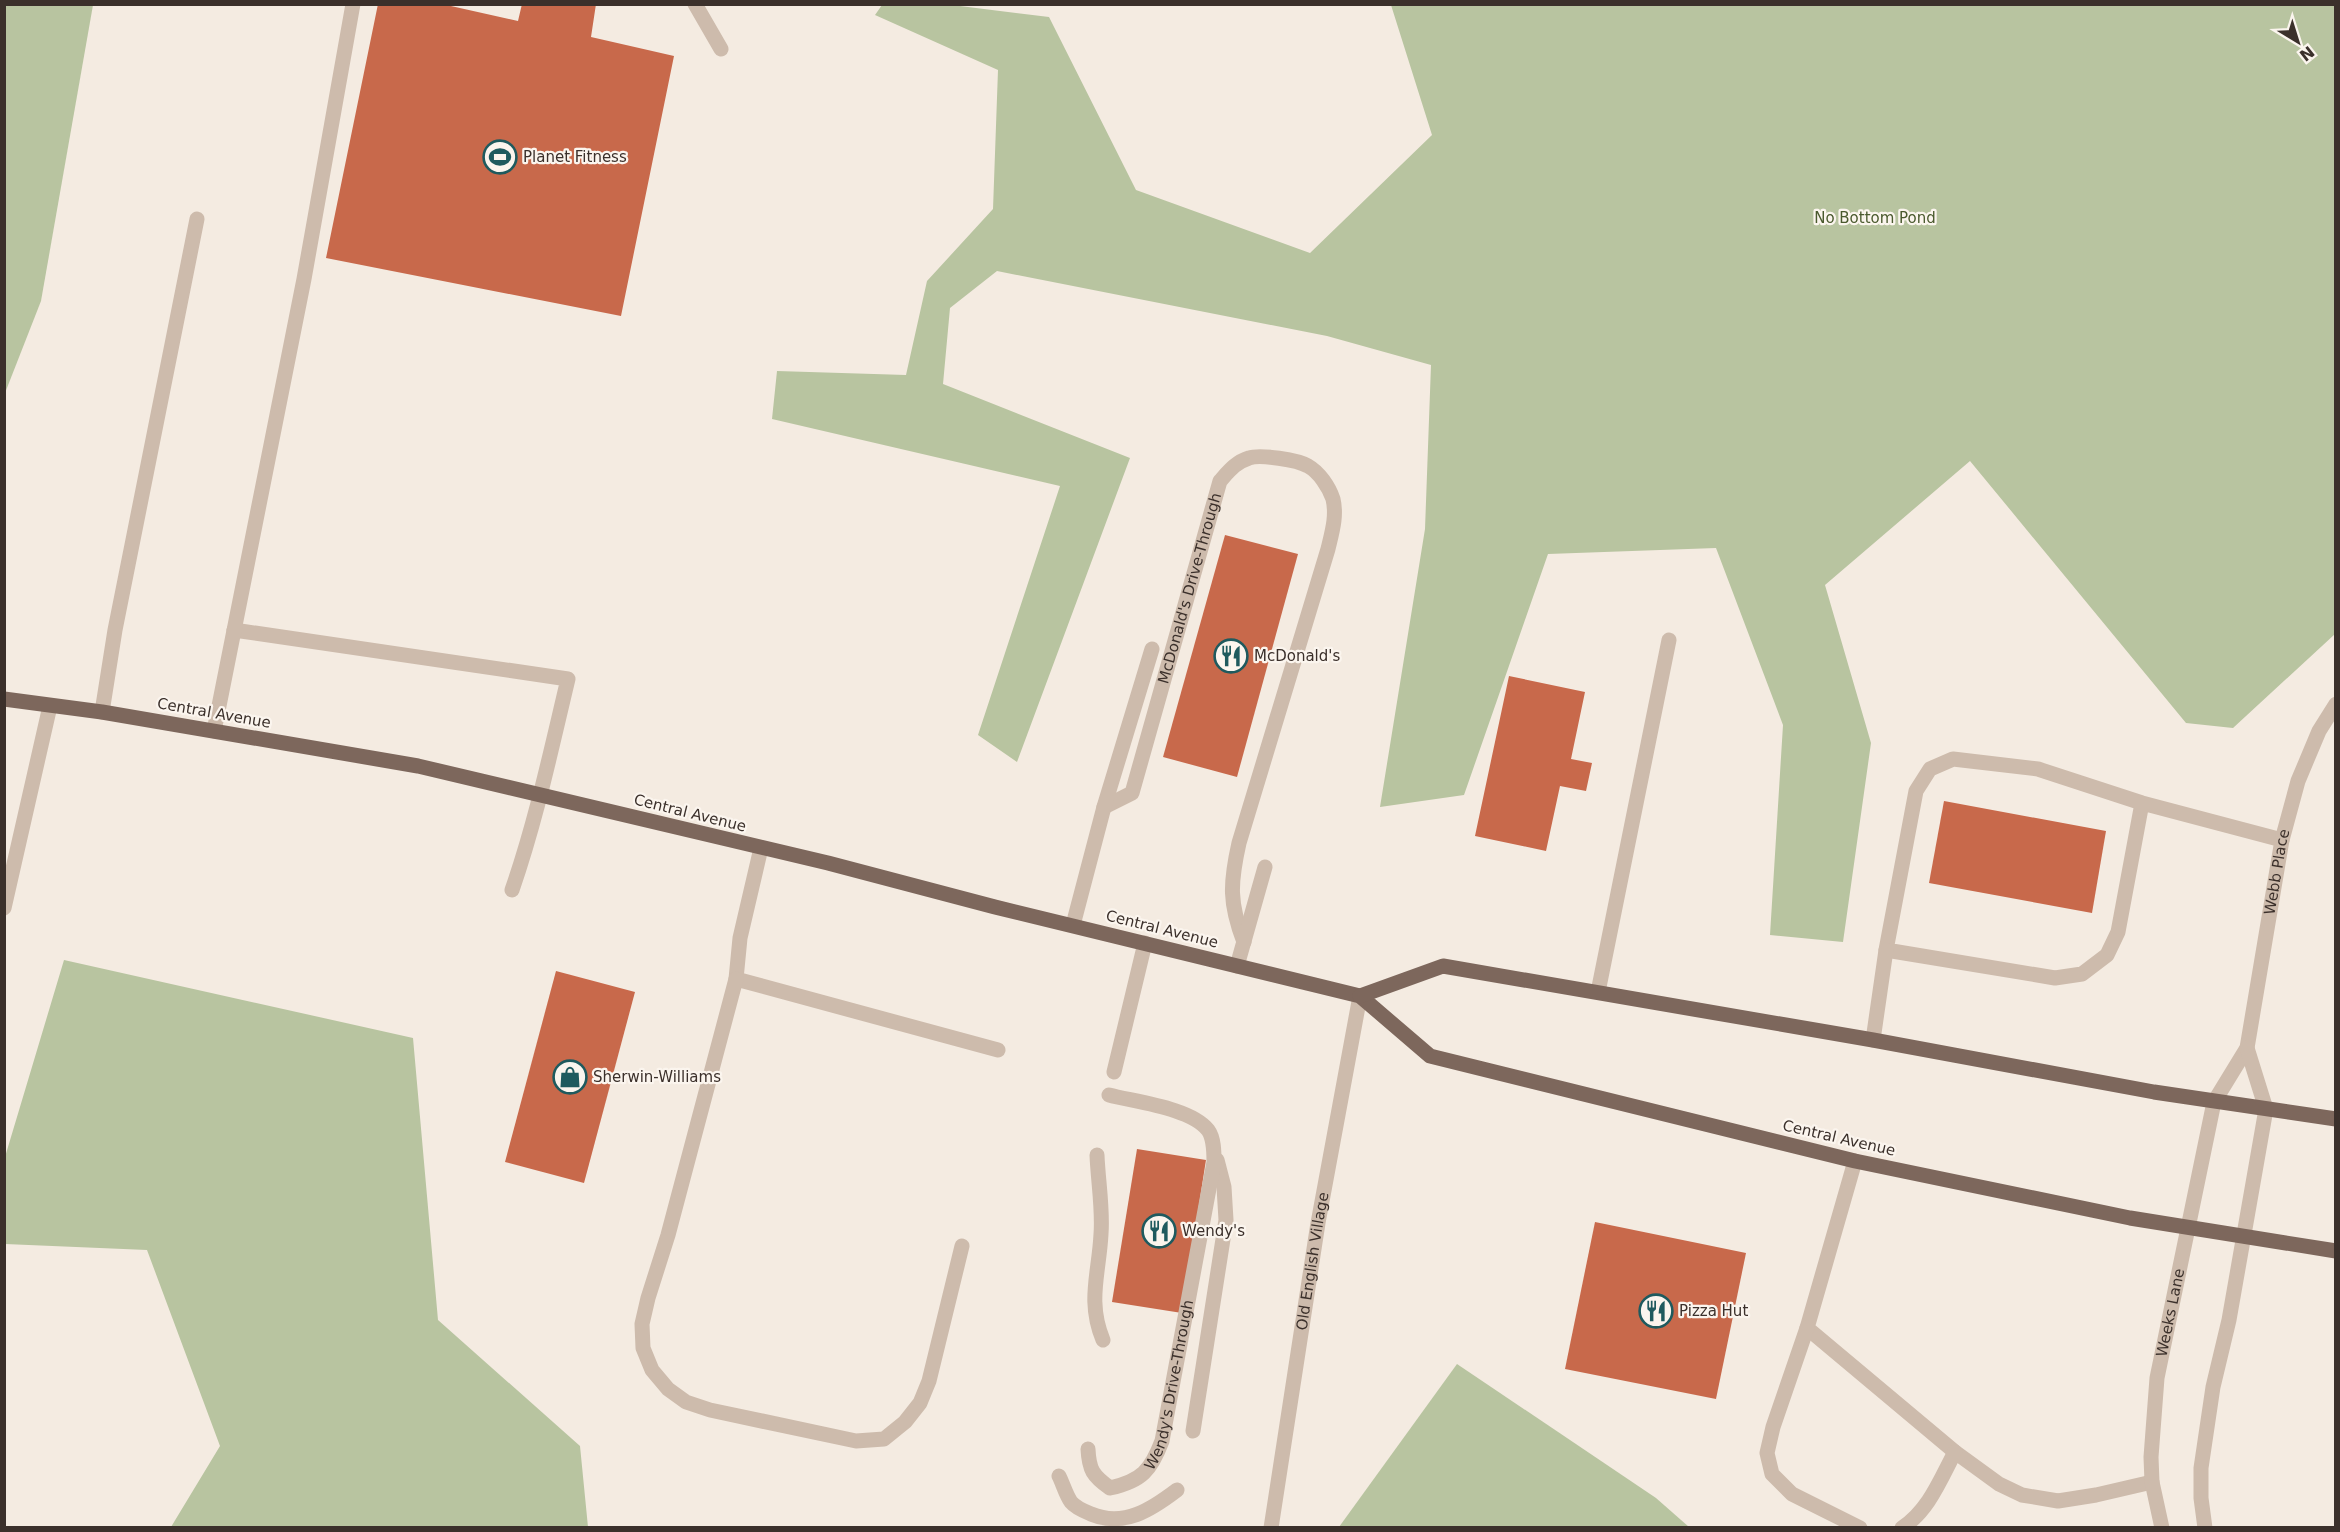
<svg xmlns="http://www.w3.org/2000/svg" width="2340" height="1532" viewBox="0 0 2340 1532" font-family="'DejaVu Sans',sans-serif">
<rect width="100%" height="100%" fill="#f4ebe1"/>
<g fill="#b8c4a0">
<polygon points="5,4 93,5 41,301 5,393"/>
<polygon points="882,5 952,5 1049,17 1136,190 1310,253 1432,135 1391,5 2335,5 2335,634 2233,728 2186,723 1970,461 1825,585 1871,743 1843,942 1770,935 1783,725 1716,548 1548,554 1464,795 1380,807 1425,529 1431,365 1327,336 997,271 950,308 943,384 1130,458 1017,762 978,735 1060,486 772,419 777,371 906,375 927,281 993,209 998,70 875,15"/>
<polygon points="64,960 413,1038 438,1320 580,1446 588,1527 171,1527 220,1446 147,1250 5,1244 5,1157"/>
<polygon points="1457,1364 1656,1498 1689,1527 1339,1527"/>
</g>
<g fill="#c8694b">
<polygon points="378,4 442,4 518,21 522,4 596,4 591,37 674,56 621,316 326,258"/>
<polygon points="1225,535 1298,554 1237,777 1163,757"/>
<polygon points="1509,676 1585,692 1571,759 1592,763 1586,791 1560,786 1546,851 1475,836"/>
<polygon points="1944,801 2106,831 2092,913 1929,883"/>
<polygon points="556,971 635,992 584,1183 505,1162"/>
<polygon points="1137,1149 1206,1160 1182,1313 1112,1302"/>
<polygon points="1595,1222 1746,1253 1716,1399 1565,1369"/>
</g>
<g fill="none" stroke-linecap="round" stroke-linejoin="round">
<g stroke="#cdbbac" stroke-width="15">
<polyline points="695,4 721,49"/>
<path d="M234,630L568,679C551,750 536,821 512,890"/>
<polyline points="102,712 115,630 197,219"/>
<polyline points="214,731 304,279 353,4"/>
<polyline points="2142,803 2118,932 2107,955 2082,974 2055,978 1886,950 1916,791 1930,769 1953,759 2038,769 2142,803 2282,840"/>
<path id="s1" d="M1104,807L1132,793L1220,481C1229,471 1236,462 1249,458C1260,454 1298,460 1308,466C1319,472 1329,487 1333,499C1337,516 1332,532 1328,549L1239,843C1230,883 1229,903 1244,942"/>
<polyline points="761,848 740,938 736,979 998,1050"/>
<polyline points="4,908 50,706"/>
<polyline points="1073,925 1104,807 1152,649"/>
<polyline points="1237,966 1265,867"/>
<polyline points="736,979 668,1235 648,1298 642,1324 643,1348 652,1370 668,1389 686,1402 710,1410 856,1441 884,1439 905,1422 920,1403 929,1381 962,1246"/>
<polyline points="1598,992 1669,640"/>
<polyline points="1873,1040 1886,950"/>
<polyline points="1114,1072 1145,943"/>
<path d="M1097,1155C1098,1181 1103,1209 1101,1234C1099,1274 1087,1301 1103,1340"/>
<polyline points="1855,1161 1807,1328 1955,1452 1999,1484 2022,1495 2058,1501 2096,1495 2152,1482"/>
<polyline points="1807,1328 1773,1427 1767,1453 1772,1474 1792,1494 1860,1528"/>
<polyline points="1193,1431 1226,1220 1224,1187 1217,1160"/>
<path id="s2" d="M1088,1449C1089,1470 1093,1476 1110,1488C1142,1481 1151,1470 1162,1441L1214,1162C1214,1152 1214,1138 1208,1130C1191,1108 1136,1102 1109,1095"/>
<path d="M1059,1476C1063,1484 1066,1495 1071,1502C1076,1508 1084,1511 1091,1514C1124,1528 1152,1509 1177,1490"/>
<path d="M1902,1528C1929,1510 1940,1480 1955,1452"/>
</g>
<g stroke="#cdbbac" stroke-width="15">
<path id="s3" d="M1271,1528L1318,1223L1360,996"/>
<path id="s4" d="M2162,1528L2152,1482L2151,1457L2157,1378L2214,1102L2247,1048L2282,840L2298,781L2319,731L2336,704"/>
<polyline points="2205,1528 2201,1498 2201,1468 2213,1387 2229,1320 2266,1109 2247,1048"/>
</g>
<g stroke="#7d675c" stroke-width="15">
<polyline points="4,699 102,712 418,766 828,863 995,907 1360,996 1430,1056 1855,1161 2130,1218 2336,1251"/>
<polyline points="1360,996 1443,966 1873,1040 2154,1092 2336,1119"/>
</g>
</g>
<defs>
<symbol id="stadium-ring" viewBox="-11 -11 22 22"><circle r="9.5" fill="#fbf5ee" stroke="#1f5a5e" stroke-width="1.5"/><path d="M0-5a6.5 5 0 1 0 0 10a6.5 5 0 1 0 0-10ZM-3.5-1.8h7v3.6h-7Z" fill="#1f5a5e"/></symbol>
<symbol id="restaurant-ring" viewBox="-11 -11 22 22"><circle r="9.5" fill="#fbf5ee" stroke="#1f5a5e" stroke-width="1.5"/><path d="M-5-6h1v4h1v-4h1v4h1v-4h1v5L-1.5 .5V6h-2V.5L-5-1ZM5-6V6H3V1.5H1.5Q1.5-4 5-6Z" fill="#1f5a5e"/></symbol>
<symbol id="shop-ring" viewBox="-11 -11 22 22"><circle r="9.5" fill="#fbf5ee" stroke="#1f5a5e" stroke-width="1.5"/><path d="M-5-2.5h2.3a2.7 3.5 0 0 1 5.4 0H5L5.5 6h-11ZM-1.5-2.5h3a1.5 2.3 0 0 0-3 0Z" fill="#1f5a5e"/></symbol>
</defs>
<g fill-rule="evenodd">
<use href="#stadium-ring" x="481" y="138" width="38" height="38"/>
<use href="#restaurant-ring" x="1212" y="637" width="38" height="38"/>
<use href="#shop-ring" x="551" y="1058" width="38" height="38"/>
<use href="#restaurant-ring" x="1140" y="1212" width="38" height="38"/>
<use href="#restaurant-ring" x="1637" y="1292" width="38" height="38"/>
</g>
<g text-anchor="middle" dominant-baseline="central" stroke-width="4.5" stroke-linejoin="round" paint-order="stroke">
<g font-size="15" fill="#3b302b" stroke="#fbf5ee" text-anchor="start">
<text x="523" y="157">Planet Fitness</text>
<text x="1254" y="656">McDonald's</text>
<text x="593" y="1077">Sherwin-Williams</text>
<text x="1182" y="1231">Wendy's</text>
<text x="1679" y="1311">Pizza Hut</text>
</g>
<g font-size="15" fill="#4a5a2e" stroke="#fbf5ee">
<text x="1875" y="218">No Bottom Pond</text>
</g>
<g font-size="15" fill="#3b302b" stroke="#fbf5ee">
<text stroke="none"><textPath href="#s1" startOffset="244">McDonald's Drive-Through</textPath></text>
<text transform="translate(214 713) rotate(10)">Central Avenue</text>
<text transform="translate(690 813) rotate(14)">Central Avenue</text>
<text stroke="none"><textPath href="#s4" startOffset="675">Webb Place</textPath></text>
<text transform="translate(1162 929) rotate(14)">Central Avenue</text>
<text transform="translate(1839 1138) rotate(13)">Central Avenue</text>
<text stroke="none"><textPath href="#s3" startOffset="270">Old English Village</textPath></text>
<text stroke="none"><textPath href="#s4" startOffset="218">Weeks Lane</textPath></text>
<text stroke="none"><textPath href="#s2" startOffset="178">Wendy's Drive-Through</textPath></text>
</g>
</g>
<rect width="2340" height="1532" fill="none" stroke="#3b302b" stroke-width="12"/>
<g transform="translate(2298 42) rotate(142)" stroke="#fbf5ee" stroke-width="4.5" paint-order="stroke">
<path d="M0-4.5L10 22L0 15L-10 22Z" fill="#3b302b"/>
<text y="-9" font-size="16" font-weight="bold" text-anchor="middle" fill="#3b302b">N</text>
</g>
</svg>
